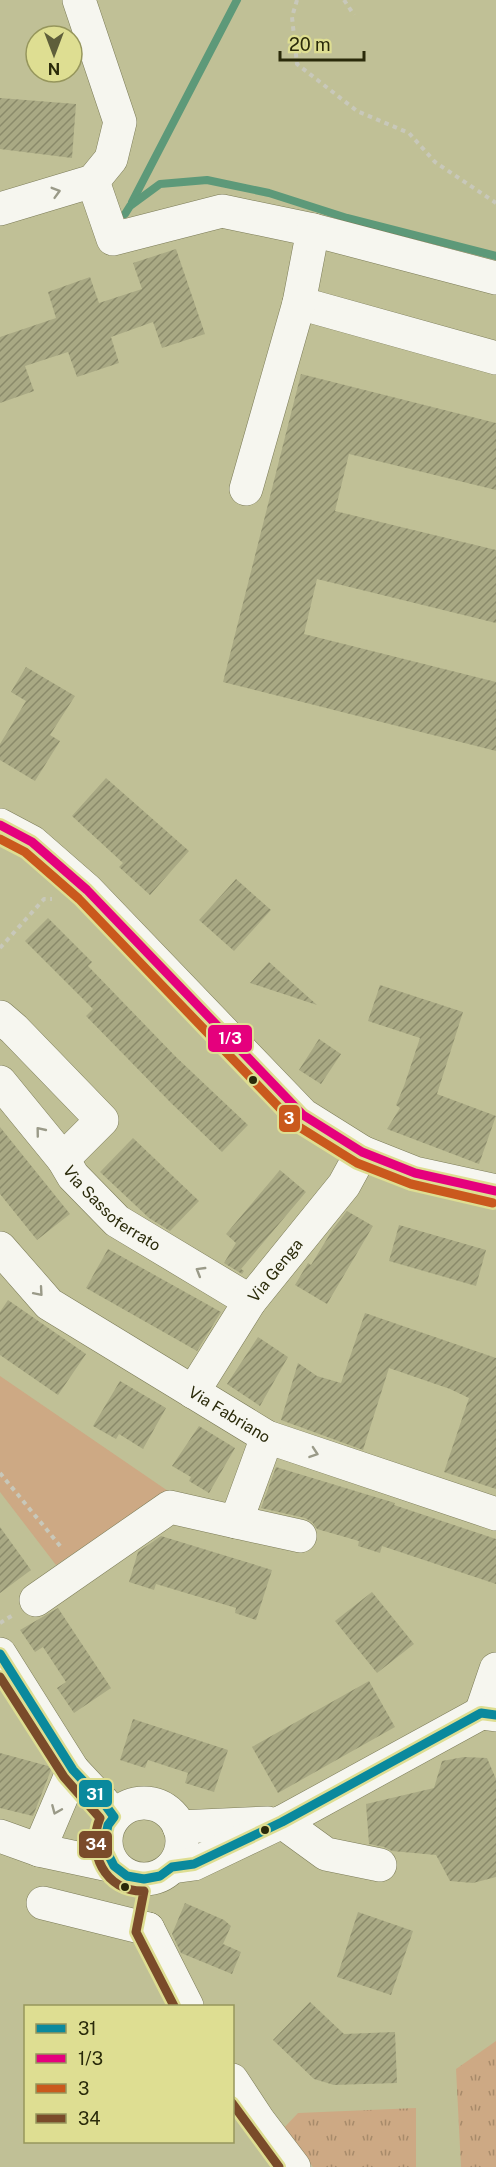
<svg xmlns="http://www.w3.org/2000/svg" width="496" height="2167" viewBox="0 0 496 2167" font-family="'Public Sans',sans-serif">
<defs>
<pattern id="grass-tufts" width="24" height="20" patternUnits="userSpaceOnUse" patternTransform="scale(1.5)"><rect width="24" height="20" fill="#cda984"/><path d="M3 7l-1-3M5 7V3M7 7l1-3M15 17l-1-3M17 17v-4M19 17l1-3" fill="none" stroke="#a78a6a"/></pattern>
<pattern id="building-hatch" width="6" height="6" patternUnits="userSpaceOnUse" patternTransform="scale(1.5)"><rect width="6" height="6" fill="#a9a984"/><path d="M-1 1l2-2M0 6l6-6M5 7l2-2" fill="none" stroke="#8a8a6a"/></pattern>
</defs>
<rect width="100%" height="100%" fill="#c0c096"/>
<g fill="url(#grass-tufts)">
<polygon points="496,2041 496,2167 461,2167 456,2069"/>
<polygon points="416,2108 416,2167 313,2167 281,2131 298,2113"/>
</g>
<polygon fill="#cda984" points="0,1376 168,1491 56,1565 0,1492"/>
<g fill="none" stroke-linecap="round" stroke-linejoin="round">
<g stroke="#5d9979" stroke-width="8">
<polyline points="132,202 237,0"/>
<polyline points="125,214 130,206 160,184 207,180 269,193 347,218 496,256"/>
</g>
</g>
<g fill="url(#building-hatch)">
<polygon points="0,98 76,104 72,158 0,149"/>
<polygon points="176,249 205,334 162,348 153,322 111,337 119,363 77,377 68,352 25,366 34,391 0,403 0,337 56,318 48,292 90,277 99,303 142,289 133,263"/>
<polygon points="301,374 496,423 496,490 349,454 335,511 496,550 496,623 317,579 304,634 496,682 496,751 223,682"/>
<polygon points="26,667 75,696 50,735 60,741 35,781 0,760 0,744 26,701 11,692"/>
<polygon points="106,778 189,851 150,895 119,867 123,863 72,816"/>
<polygon points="236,879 271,910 234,951 199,920"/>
<polygon points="48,918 92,962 88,966 176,1057 248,1125 222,1152 171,1103 86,1016 93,1009 25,941"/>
<polygon points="269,962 317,1005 250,983"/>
<polygon points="380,985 463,1012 437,1094 496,1116 479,1164 387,1129 400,1108 396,1105 404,1086 420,1038 368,1021"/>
<polygon points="319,1039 341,1054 321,1084 299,1070"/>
<polygon points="0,1127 70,1214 37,1240 0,1194"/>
<polygon points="133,1138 199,1201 170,1231 149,1218 100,1172"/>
<polygon points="280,1170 306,1192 241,1269 244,1271 242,1274 224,1263 236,1243 226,1234"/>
<polygon points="347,1211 373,1226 327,1304 295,1285 308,1263 311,1265 333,1229"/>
<polygon points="399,1225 486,1250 476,1286 389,1261"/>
<polygon points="108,1249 221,1312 197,1351 86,1288"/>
<polygon points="8,1300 86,1354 58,1395 0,1355 0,1312"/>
<polygon points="365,1313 496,1358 496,1489 444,1472 469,1398 450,1389 389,1368 363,1450 281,1420 298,1363 317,1376 341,1383"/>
<polygon points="258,1337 288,1357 260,1406 227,1384"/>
<polygon points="120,1381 166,1408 143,1449 119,1434 116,1439 93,1426"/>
<polygon points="199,1426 235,1448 209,1493 189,1481 191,1477 172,1466"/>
<polygon points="276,1467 395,1503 394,1505 496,1539 496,1584 382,1546 380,1553 358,1546 359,1541 317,1529 312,1522 305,1518 261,1508"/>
<polygon points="0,1527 31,1570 0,1593"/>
<polygon points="161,1536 272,1570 256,1620 235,1613 236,1608 156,1584 154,1590 129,1582 138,1552"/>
<polygon points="372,1592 414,1644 377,1673 335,1621"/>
<polygon points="58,1608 111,1688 74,1713 57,1688 66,1682 43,1647 35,1652 20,1630"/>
<polygon points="369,1681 395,1727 278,1793 252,1747"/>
<polygon points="133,1719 228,1750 214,1792 185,1783 188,1773 148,1760 145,1768 120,1760"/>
<polygon points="0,1753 48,1766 51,1770 33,1816 0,1808"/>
<polygon points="464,1757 487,1758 496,1779 496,1877 473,1883 450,1881 436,1855 392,1851 384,1847 369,1844 366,1804 434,1788 442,1761"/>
<polygon points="185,1903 224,1920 231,1926 223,1944 241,1952 232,1974 181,1953 172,1934"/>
<polygon points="358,1912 413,1931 391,1995 337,1977"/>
<polygon points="310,2002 344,2034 395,2032 397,2083 334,2085 314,2079 273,2040"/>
</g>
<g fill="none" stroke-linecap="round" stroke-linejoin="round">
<defs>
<g id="minor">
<polyline points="93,181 113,239 222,211 313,230 496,278"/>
<polyline points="0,209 93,181 111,159 120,122 79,0"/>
<polyline points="299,303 496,358"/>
<polyline points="246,489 299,303 313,230"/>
<polyline points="0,825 32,842 87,890 303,1115 362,1152 415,1173 496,1191"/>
<polyline points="0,1017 14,1029 102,1120 63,1159"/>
<path id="s1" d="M0,1082L63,1159L73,1176L117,1221L250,1301"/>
<path id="s2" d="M0,1248L49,1304L267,1437L496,1514"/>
<path id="s3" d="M193,1392L250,1301L344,1185L362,1152"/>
<polyline points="236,1522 300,1536"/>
<polyline points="36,1600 170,1507 236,1522 267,1437"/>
<polyline points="0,1654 73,1770 103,1802 114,1817"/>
<polyline points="481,1713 496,1669"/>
<circle cx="144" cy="1841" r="38"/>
<polyline points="282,1822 326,1854 380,1865"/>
<polyline points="179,1827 268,1823"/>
<polyline points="0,1836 39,1850 114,1866"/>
<polyline points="39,1850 73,1770"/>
<polyline points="172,1867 194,1864 282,1822 481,1713 496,1715"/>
<polyline points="43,1903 148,1929"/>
<polyline points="148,1929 187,2006"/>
<polyline points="232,2080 259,2121 294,2167"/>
</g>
</defs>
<use href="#minor" stroke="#7b7b57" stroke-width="34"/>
<g stroke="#c8c8ba" stroke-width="4" stroke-dasharray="4.5 4.5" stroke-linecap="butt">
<polyline points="297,0 292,17 297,64 357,111 409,133 435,162 496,203"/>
<polyline points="344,0 354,15"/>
<polyline points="0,948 44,899 52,899"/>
<polyline points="0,1473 61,1547"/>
<polyline points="0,1623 13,1615"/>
</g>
<use href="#minor" stroke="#f6f6ef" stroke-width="33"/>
<defs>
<polyline id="bus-1" points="0,1654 73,1770 103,1802 114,1817 108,1825 106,1835 107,1852 114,1866 127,1876 144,1879 160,1876 172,1867 194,1864 282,1822 481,1713 496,1715"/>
<polyline id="bus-2" points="0,825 32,842 87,890 303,1115 362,1152 415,1173 496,1191"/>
<polyline id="bus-3" points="0,839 25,852 79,899 296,1125 357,1163 411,1184 493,1203"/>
<g id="bus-4">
<path d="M0,1677L64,1777L100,1818C86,1852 105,1892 144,1891L136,1932L174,2006"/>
<polyline points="232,2103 279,2167"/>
</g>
</defs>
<use href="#bus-1" stroke="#dede92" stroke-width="14"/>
<use href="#bus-2" stroke="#dede92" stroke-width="14"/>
<use href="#bus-3" stroke="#dede92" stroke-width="14"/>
<use href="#bus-4" stroke="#dede92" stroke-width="14"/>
<use href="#bus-1" stroke="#0a899d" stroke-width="9"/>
<use href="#bus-2" stroke="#e5007d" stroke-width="9"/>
<use href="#bus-3" stroke="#ca591d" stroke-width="9"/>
<use href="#bus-4" stroke="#7a4b2a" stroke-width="9"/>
</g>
<defs><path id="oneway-chevron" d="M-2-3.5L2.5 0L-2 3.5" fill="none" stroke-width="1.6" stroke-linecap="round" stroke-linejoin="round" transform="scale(1.5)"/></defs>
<g stroke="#9a9a88">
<use href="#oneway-chevron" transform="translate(56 192) rotate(-16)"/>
<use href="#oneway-chevron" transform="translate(40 1131) rotate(-129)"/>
<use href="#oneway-chevron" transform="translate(200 1271) rotate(-149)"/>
<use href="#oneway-chevron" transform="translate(39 1292) rotate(49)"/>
<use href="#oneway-chevron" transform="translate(314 1453) rotate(19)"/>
<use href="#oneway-chevron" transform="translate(56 1810) rotate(113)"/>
</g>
<g fill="#2a2a0a" stroke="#dede92" stroke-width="2">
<circle cx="253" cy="1080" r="5"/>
<circle cx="265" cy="1830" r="5"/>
<circle cx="125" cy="1887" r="5"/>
</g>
<g text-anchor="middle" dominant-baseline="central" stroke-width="4.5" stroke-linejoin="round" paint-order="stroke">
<g font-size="16" fill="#2a2a0a" stroke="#dede92">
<text stroke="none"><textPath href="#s1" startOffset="170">Via Sassoferrato</textPath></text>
<text stroke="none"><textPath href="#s3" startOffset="147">Via Genga</textPath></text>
<text stroke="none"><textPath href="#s2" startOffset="286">Via Fabriano</textPath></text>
</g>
</g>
<g stroke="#dede92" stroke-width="2">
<rect x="207" y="1024" width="46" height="29" rx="6" fill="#e5007d"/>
<rect x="278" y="1104" width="23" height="29" rx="6" fill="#ca591d"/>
<rect x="78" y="1779" width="35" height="29" rx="6" fill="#0a899d"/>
<rect x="78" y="1830" width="35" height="29" rx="6" fill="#7a4b2a"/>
</g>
<g font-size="16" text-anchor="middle" font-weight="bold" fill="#fff">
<text x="230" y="1044">1/3</text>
<text x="289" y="1124">3</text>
<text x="95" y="1800">31</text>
<text x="96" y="1850">34</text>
</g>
<rect x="24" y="2005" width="210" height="138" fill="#dede92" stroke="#96965c" stroke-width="1.5"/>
<rect x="36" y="2024" width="30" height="9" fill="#0a899d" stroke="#96965c" stroke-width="1.5"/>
<text x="78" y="2035" font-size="18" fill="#2a2a0a">31</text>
<rect x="36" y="2054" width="30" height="9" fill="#e5007d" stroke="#96965c" stroke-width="1.5"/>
<text x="78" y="2065" font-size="18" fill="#2a2a0a">1/3</text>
<rect x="36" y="2084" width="30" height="9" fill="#ca591d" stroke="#96965c" stroke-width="1.5"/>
<text x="78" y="2095" font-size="18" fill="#2a2a0a">3</text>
<rect x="36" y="2114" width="30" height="9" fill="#7a4b2a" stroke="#96965c" stroke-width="1.5"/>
<text x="78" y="2125" font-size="18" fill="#2a2a0a">34</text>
<g transform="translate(54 54) rotate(180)"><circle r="28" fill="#dede92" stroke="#96965c" stroke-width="1.5"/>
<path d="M0-4.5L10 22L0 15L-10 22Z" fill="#5e5e3b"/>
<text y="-9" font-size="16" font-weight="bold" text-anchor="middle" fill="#2a2a0a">N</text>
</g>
<path d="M280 51v9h84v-9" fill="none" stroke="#2a2a0a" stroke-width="3"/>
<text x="289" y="51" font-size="18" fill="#2a2a0a" stroke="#dede92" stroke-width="4.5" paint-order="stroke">20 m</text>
</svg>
